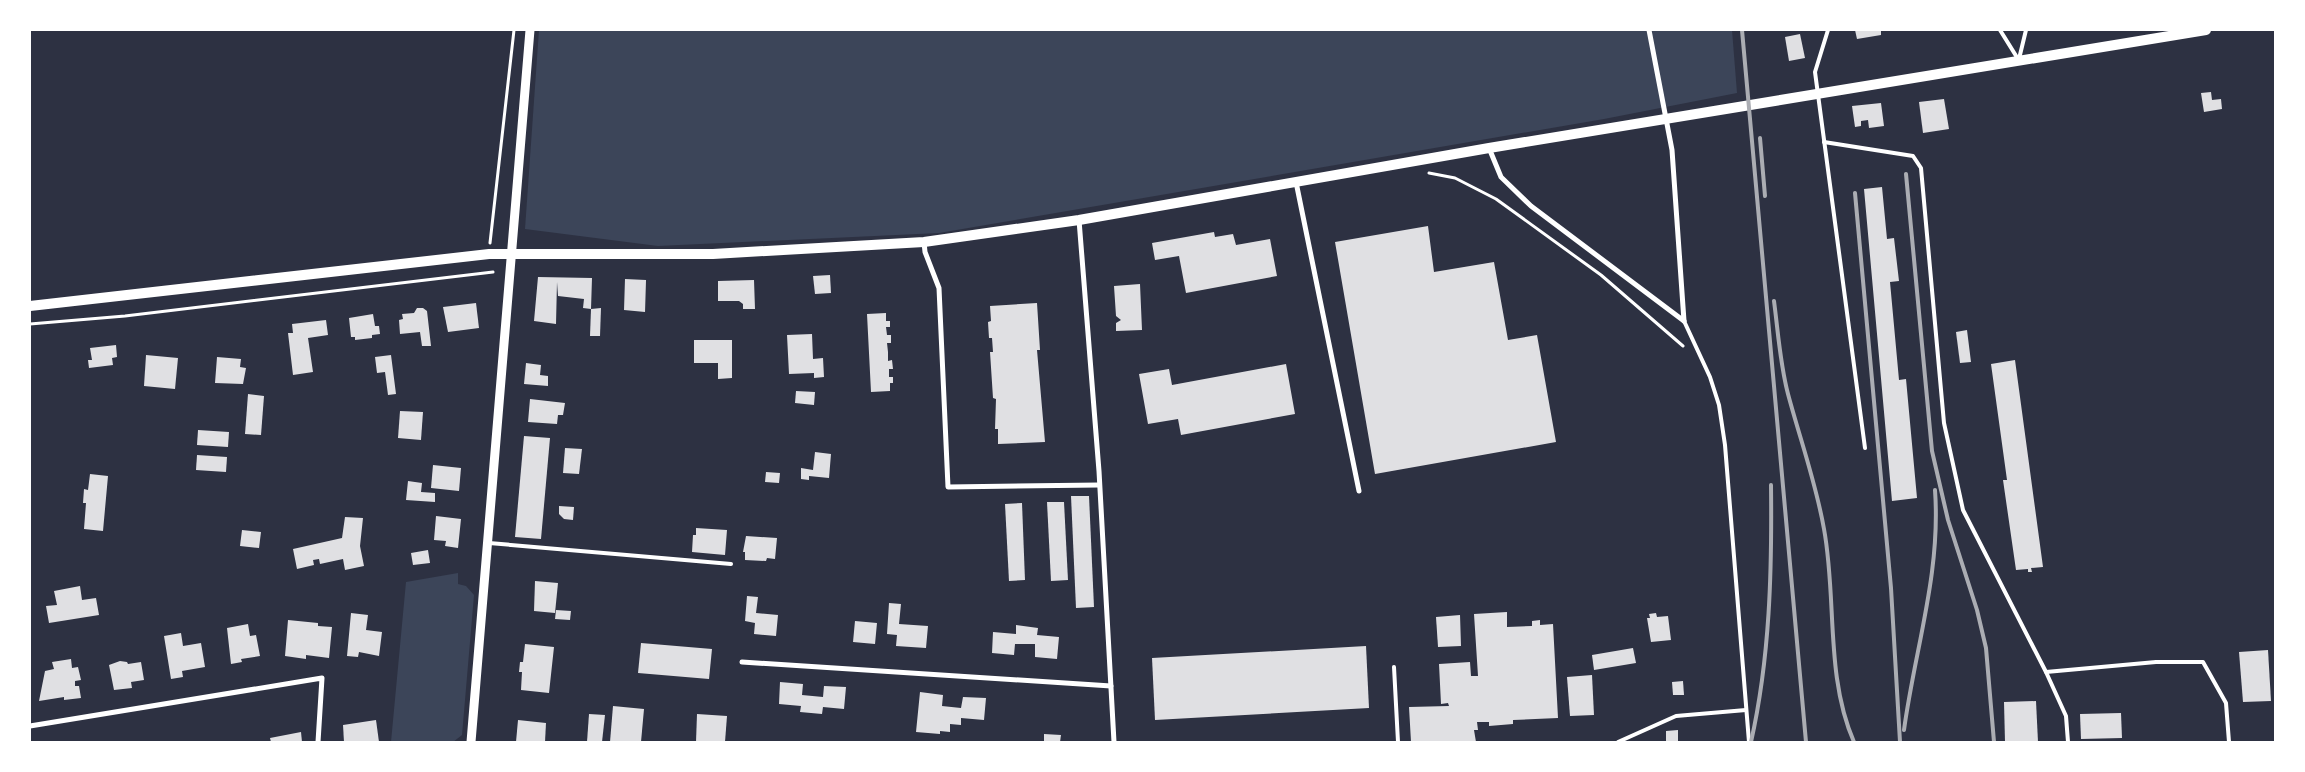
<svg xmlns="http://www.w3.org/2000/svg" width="2305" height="772" viewBox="0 0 2305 772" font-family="Overpass,sans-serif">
<rect width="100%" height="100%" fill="#2d3142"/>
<g fill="#3c4559">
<polygon points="539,30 1732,30 1737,93 1604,119 939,233 658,246 525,229"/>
<polygon points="458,573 458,584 466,586 474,595 462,735 453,742 391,742 406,582"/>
</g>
<g fill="#e0e0e3">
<polygon points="1855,30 1881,30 1881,35 1857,39"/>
<polygon points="1800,34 1805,58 1789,61 1785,37"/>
<polygon points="2211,92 2212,100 2221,99 2222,109 2204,112 2201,93"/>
<polygon points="1944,99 1949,129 1923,133 1919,102"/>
<polygon points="1881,103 1884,126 1869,128 1868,120 1861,121 1861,126 1855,127 1852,106"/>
<polygon points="1882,187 1887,239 1894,238 1899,281 1890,282 1899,380 1906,379 1917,498 1892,501 1864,189"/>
<polygon points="1428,226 1434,272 1494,262 1508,340 1537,335 1556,442 1375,474 1335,242"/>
<polygon points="1214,232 1215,237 1233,234 1236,245 1270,239 1277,276 1186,293 1179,256 1155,260 1152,243"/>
<polygon points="830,275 831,293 815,294 813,276"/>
<polygon points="538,277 592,278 591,309 583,308 584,299 558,296 557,282 556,324 534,321"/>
<polygon points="625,279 646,280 645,312 624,310"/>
<polygon points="754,280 755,309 743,309 743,304 739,301 718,301 718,281"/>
<polygon points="1140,284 1142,330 1116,331 1116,323 1121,320 1116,316 1114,286"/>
<polygon points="476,303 479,328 448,332 443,307"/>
<polygon points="1037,303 1040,350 1037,350 1045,442 998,444 998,429 995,429 996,399 993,398 990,352 993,352 992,338 989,338 988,322 991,321 990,306"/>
<polygon points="417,308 423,308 427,311 431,346 422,346 420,332 400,334 399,320 403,319 402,314 414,313"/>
<polygon points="601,308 600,336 590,336 591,309"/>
<polygon points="886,313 886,321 890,321 890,327 886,327 887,335 891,335 891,343 887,343 888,352 888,361 892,360 893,369 889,369 889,377 893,377 893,383 890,383 890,391 871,392 867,314"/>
<polygon points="373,314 375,326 379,326 380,334 372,335 372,338 355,340 355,337 351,337 349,318"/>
<polygon points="326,320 328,335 308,338 313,372 293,375 288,333 293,333 292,324"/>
<polygon points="1967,330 1971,362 1960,363 1956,332"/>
<polygon points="812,334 813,359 823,358 824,377 814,378 814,373 789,374 787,335"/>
<polygon points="694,340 732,340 732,378 718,379 718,363 694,363"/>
<polygon points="116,345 117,357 112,358 113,365 89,368 88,360 92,360 90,348"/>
<polygon points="146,355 178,358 175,389 144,386"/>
<polygon points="391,355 396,394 388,395 385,372 377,373 375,357"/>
<polygon points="217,357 241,359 240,367 246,368 243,384 215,383"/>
<polygon points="2015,360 2043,567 2031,568 2032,572 2028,572 2028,569 2016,570 2003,480 2007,480 1991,364"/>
<polygon points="526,363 541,365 540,375 548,376 548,386 524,384"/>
<polygon points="1286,364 1295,414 1181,435 1178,419 1148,424 1139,374 1169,369 1172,385"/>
<polygon points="796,391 815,392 814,405 795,403"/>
<polygon points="248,394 264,396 261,435 245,434"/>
<polygon points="530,399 565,403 563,415 558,415 557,424 528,422"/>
<polygon points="400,411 423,412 421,440 398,438"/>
<polygon points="198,430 229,432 228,447 197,445"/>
<polygon points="524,436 550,438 541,539 515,537"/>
<polygon points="565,448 582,449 579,474 563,473"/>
<polygon points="815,452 831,454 829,478 809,476 809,480 801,479 801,468 813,470"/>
<polygon points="197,455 227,457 226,472 196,470"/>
<polygon points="433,465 461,468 459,491 431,488"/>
<polygon points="766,472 780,473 779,483 765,482"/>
<polygon points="90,474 108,476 103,531 84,529 86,503 83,503 84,489 88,490"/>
<polygon points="408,481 422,483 421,492 435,493 435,502 406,500"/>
<polygon points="1071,496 1089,496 1094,607 1076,608"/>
<polygon points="1047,502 1064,502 1068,580 1051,581"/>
<polygon points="1022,503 1025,580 1009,581 1005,504"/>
<polygon points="559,506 574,507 573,520 564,519 559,514"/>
<polygon points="436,516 461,519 458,548 445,546 446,541 434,540"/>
<polygon points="345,517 363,518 360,546 364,566 345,570 343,559 320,564 319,559 313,560 314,565 297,569 293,549 342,538"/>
<polygon points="696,528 727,530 725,555 692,552 693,535 696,535"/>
<polygon points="242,530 261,532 259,548 240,546"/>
<polygon points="746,536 777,538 775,559 767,558 766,561 745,560 745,552 743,552"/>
<polygon points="428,550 430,563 413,565 411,553"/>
<polygon points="535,581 558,583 555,613 534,611"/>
<polygon points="80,586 82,600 96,598 99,615 49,623 46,606 57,605 54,591"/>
<polygon points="747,596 758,597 756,613 778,615 776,636 754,634 755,623 745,621"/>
<polygon points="889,603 901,604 899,624 928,626 926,648 896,646 897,635 887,634"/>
<polygon points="556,610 571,611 570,620 555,619"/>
<polygon points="1507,612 1507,627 1532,626 1532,621 1540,620 1540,625 1553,624 1558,718 1513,720 1513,724 1489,726 1489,722 1477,722 1478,730 1474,730 1476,742 1411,742 1409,707 1449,706 1448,703 1441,704 1439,664 1470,662 1471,676 1478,676 1474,614"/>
<polygon points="351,613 368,615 366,630 382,632 379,656 359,652 358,657 347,656"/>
<polygon points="1656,613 1657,617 1668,616 1671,640 1651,642 1647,618 1650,618 1649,614"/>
<polygon points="1460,615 1461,646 1438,647 1436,617"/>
<polygon points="288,620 318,623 318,626 332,627 329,658 306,655 306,659 285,656"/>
<polygon points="855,621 877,623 875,644 853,642"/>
<polygon points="248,624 250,636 256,635 260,656 241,659 242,662 231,664 227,628"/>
<polygon points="1016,625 1038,628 1037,635 1059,637 1057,659 1035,657 1035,644 1015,644 1014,655 992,653 993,632 1016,634"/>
<polygon points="181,633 183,646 201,643 205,667 182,671 183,677 171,679 164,636"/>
<polygon points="641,643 712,649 709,679 638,673"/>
<polygon points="525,644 554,647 549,693 521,690 522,672 519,672 520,662 523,662"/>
<polygon points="1366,646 1369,708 1155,720 1152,658"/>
<polygon points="1633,648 1636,663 1594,670 1592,655"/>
<polygon points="2268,650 2271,701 2243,702 2239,652"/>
<polygon points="71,659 72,668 78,667 81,680 75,681 75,686 79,686 81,698 64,700 64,697 39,701 45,671 54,669 52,662"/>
<polygon points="120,661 127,662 128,664 141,662 144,680 131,682 132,688 114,690 109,665"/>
<polygon points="1592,675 1594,715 1570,716 1567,677"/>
<polygon points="1683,681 1684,695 1673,695 1672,682"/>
<polygon points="780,682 803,684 802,695 823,697 824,686 846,687 844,709 823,707 822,714 800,712 801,706 779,704"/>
<polygon points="920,692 943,695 942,706 961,708 963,697 986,698 984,720 961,718 961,725 950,724 950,732 940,731 940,734 916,732"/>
<polygon points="2036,701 2038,742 2005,742 2004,702"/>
<polygon points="613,706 644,709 641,742 610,742"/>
<polygon points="2121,713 2122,738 2081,739 2080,714"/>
<polygon points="589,714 605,715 602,742 587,742"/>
<polygon points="697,714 727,716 725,742 696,742"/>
<polygon points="376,720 379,742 344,742 343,725"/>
<polygon points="518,720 546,723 545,742 516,742"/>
<polygon points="1678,730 1678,742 1666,742 1666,731"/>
<polygon points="301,732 302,742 271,742 270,738"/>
<polygon points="1044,734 1061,735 1060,742 1044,742"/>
</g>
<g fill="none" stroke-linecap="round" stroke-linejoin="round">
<g stroke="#fff" stroke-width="3">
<polyline points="1429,173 1455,178 1496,199 1601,275 1683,346"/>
<polyline points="490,243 514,30"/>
<polyline points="30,324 125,316 493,272"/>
</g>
<g stroke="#fff" stroke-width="4">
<polyline points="1828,30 1815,72 1865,448"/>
<polyline points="2000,30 2018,59"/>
<polyline points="2019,59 2026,30"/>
<polyline points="1824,142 1913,156 1921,168 1944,423 1963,510 2046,672 2066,716 2068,742"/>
<polyline points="1684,321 1710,377 1719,405 1725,445 1749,742"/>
<polyline points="489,543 731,564"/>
<polyline points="1394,667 1398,742"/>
<polyline points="2046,672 2156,662 2203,662 2226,703 2229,742"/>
<polyline points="1618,742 1676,716 1746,710"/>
</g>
<g stroke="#fff" stroke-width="5">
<polyline points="1649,30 1672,150 1684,321"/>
<polyline points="1489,148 1501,177 1531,206 1684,321"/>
<polyline points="1296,182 1359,491"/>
<polyline points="1079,220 1099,471 1114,742"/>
<polyline points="924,242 925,252 939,288 948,487 1099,485"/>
<polyline points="742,662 1111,686"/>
<polyline points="30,726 322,678 318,742"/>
</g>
<polyline stroke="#fff" stroke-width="9" points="471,742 530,30"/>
<polyline stroke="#fff" stroke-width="10" points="30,306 489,254 713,254 924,242 1079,220 1489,148 2206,30"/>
<g stroke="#abadb3" stroke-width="4">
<polyline points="1742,30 1806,742"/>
<polyline points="1760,138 1765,196"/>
<polyline points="1906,174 1932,451 1948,520 1977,610 1986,648 1994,742"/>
<polyline points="1855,193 1891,588 1900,742"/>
<path d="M1774,301C1778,331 1780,364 1788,394C1800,439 1816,483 1824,529C1837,599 1825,676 1854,742"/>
<path d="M1904,730C1915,649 1941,573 1935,490"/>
<path d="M1751,742C1770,657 1772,571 1771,485"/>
</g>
</g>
<rect width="2305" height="772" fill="none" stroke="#ffffff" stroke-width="62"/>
</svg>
